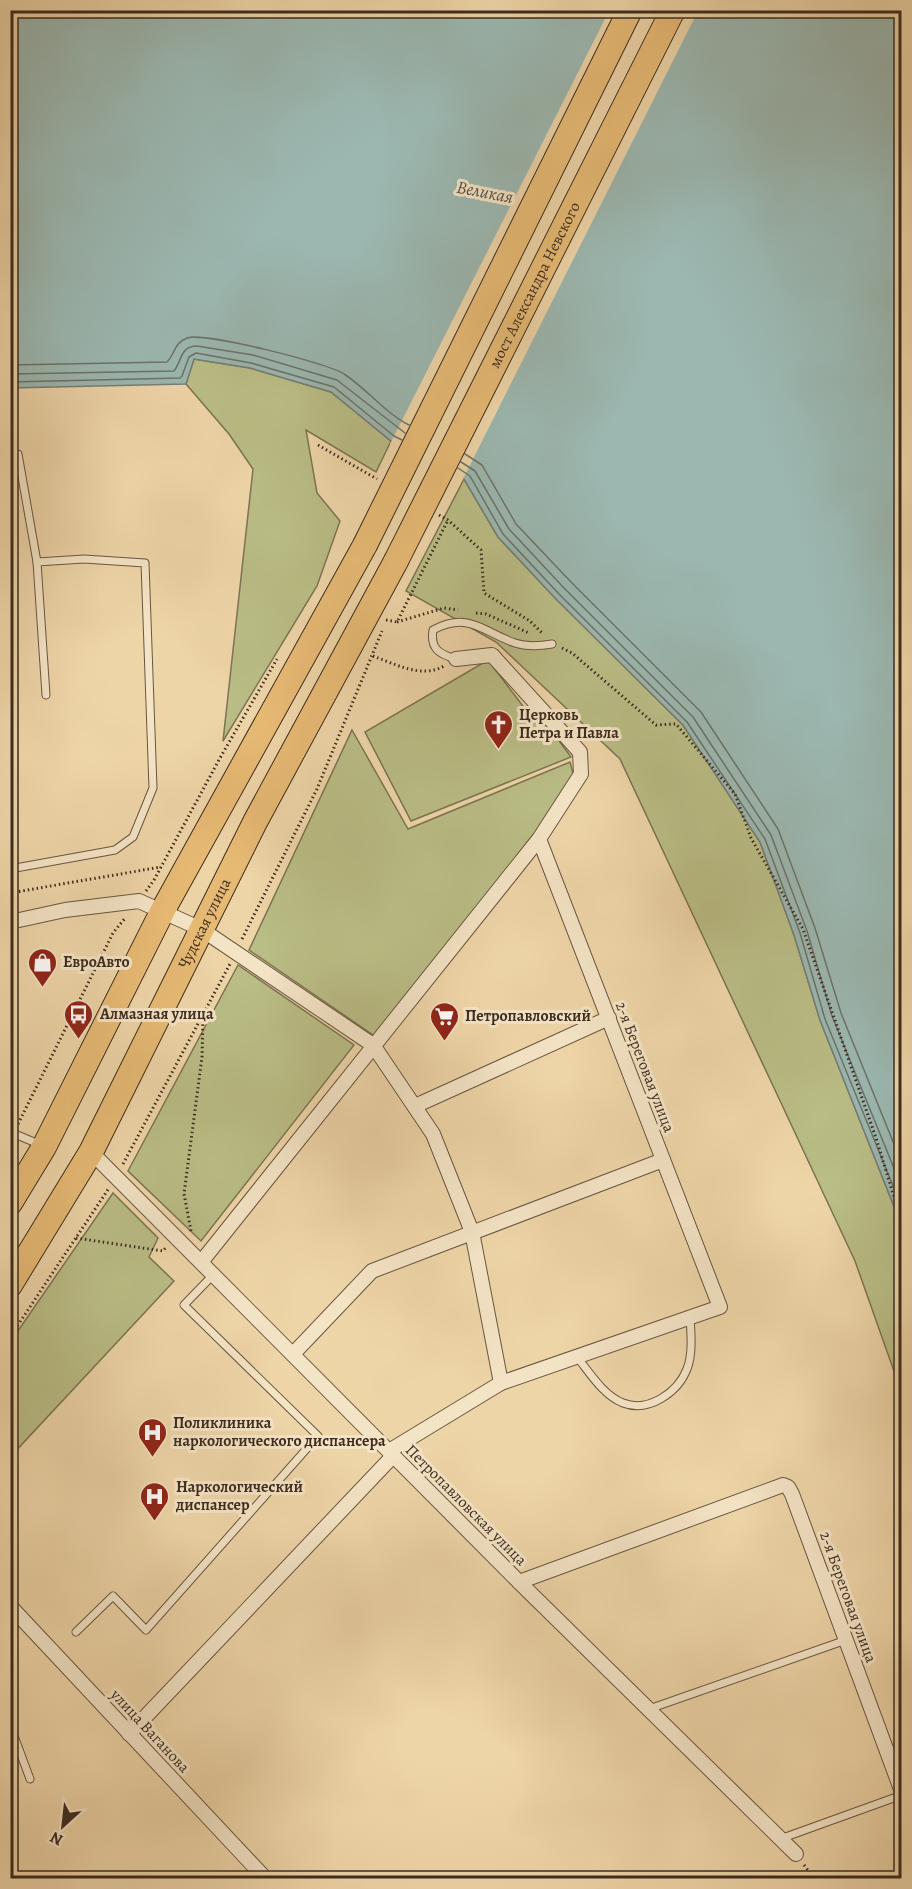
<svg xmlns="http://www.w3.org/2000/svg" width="912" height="1889" viewBox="0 0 912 1889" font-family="Alegreya,serif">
<rect width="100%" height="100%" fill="#eed5a8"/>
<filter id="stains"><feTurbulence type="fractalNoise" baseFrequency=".00333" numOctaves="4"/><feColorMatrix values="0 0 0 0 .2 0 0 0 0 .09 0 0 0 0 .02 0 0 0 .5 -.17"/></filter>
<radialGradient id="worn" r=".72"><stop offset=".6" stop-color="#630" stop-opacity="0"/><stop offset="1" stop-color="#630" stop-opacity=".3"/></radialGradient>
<g fill="#babd86" stroke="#7c7452" stroke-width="1.5">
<polygon points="194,359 250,368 331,392 391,441 376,472 306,430 317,493 340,521 317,586 223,741 253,469 229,434 186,384"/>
<polygon points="464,479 498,537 555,598 683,725 760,842 794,935 820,1020 901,1224 901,1391 855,1261 620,759 496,642 406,591"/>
<polygon points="488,660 538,726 545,722 571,757 411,821 365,732"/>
<polygon points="352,730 408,829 570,762 575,781 376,1037 249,950"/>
<polygon points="238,965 354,1045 201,1241 128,1171"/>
<polygon points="113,1193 158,1238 149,1257 174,1281 11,1456 11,1341"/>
</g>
<polygon fill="#9bb7b0" stroke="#757f76" stroke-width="1.5" points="10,11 901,11 901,1224 820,1020 794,935 760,842 683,725 555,598 498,537 464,479 391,441 331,392 250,368 194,359 186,384 11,388"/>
<polygon fill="#eed5a8" points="609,11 698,11 462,481 390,444"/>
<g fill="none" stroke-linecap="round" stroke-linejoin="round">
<g stroke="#6c7268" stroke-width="1.5">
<path d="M10,365L167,362C175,354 174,343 187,338C204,332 328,363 344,374C367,389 385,413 409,425"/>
<path d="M10,374L174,371C182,361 180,346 197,346L253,355L337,380L405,433"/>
<polyline points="10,382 180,378 182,376 189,357 196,353 251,363 334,387 394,436 402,440"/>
<polyline points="465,454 482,465 516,524 571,582 701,712 778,829 815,928 841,1013 902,1164"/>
<polyline points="461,462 475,471 509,529 564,588 693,717 771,835 807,931 832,1016 902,1188"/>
<polyline points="458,468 470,476 503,534 559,594 687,722 765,839 800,933 825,1019 902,1208"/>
</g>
<defs>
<g id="lane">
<polyline points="10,454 18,454 37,562 46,695"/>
<path d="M456,659C439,654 430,649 433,630C469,611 483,632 515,643C527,647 540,646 552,644"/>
<polyline points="10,869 115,850 133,837 153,788 145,563 84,559 37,562"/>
<polyline points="10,1132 41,1145"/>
<path d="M577,1357C590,1373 603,1395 623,1403C649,1413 678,1392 687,1369C693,1354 691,1333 690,1317"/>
<polyline points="76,1632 113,1596 146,1630 318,1436 184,1305 214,1274"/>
<polyline points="649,1709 846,1640"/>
<polyline points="10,1725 30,1779"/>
<polyline points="780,1839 902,1795"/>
</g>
<g id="street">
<polyline points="10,922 65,910 139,901 201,929 373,1045 433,1134 472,1232 501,1383"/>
<polyline points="415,1106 609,1018"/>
<polyline points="91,1152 519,1582 796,1854"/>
<polyline points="202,1261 539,839 581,774 580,752 492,655 456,659"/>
<polyline points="293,1354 372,1271 663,1160"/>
<polyline points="389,1451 501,1383 720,1307 539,839"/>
<polyline points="519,1582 783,1485 788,1487 792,1494 902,1792"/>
<polyline points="10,1606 265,1878"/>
<polyline points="129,1734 393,1456"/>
</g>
<g id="highway">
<polyline points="10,1203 44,1147 163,910 365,545"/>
<path id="s1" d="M10,1285L91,1152L255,822L396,561"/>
</g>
</defs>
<use href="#lane" stroke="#695641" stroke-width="9"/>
<use href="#street" stroke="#695641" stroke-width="16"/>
<use href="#highway" stroke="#3d2c1f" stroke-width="26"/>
<g stroke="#3d2c1f" stroke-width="3" stroke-dasharray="1.5 3" stroke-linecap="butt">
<polyline points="318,445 377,479"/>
<polyline points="439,515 448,520 481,550 484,593 530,621 543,634"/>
<polyline points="476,613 486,614 529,633"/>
<polyline points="386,620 397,622 448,520"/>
<polyline points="397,622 444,608 458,610"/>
<polyline points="562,648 572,653 656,725 676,724 735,794 751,838 803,929 876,1138 902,1223"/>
<path d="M373,656C395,664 422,679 444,666"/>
<polyline points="146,891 154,880 220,758 277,659"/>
<polyline points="10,893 161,867"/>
<polyline points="242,939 317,789 382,631"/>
<polyline points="18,1124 113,933 126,917"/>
<polyline points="123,1164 230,964"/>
<polyline points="191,1231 184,1194 202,1057 203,1017"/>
<polyline points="76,1238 163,1251 167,1246"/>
<polyline points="10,1337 109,1188"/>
<polyline points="804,1865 814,1878"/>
</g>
<use href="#lane" stroke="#f4e4c6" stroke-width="7"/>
<use href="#street" stroke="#f4e4c6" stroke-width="14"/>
<use href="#highway" stroke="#e7ba74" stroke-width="24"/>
<defs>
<g id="highway-bridge">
<polyline points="365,545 630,10"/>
<path id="s2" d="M396,561L673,10"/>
</g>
</defs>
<use href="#highway-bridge" stroke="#3d2c1f" stroke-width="26" stroke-linecap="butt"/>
<use href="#highway-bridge" stroke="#e7ba74" stroke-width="24"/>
</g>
<defs>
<symbol id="church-pin" viewBox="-11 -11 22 30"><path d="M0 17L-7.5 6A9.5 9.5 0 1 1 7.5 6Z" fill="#8f2418" stroke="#f4e4c6"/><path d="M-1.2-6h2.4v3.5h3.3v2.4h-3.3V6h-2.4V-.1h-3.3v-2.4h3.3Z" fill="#fff"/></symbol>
<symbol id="shop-pin" viewBox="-11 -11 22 30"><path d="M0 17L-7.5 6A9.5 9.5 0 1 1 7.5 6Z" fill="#8f2418" stroke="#f4e4c6"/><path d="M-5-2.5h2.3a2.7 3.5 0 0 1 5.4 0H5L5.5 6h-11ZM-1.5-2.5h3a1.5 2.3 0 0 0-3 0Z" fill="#fff"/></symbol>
<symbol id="bus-pin" viewBox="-11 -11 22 30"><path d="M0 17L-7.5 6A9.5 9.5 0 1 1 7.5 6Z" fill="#8f2418" stroke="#f4e4c6"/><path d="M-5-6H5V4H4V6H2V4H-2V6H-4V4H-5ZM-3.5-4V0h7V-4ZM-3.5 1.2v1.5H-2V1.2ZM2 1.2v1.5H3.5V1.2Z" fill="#fff"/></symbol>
<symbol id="supermarket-pin" viewBox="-11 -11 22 30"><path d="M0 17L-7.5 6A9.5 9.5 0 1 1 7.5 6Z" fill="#8f2418" stroke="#f4e4c6"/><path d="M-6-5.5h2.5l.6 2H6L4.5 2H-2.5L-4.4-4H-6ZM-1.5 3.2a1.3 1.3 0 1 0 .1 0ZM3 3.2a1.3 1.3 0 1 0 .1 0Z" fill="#fff"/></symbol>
<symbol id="hospital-pin" viewBox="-11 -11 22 30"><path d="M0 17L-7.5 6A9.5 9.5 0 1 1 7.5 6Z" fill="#8f2418" stroke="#f4e4c6"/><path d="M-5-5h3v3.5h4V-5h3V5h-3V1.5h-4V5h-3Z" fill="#fff"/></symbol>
</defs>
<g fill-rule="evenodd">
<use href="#church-pin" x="482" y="708" width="33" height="45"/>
<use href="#shop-pin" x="26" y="946" width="33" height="45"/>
<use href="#bus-pin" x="62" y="998" width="33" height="45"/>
<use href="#supermarket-pin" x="428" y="1000" width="33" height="45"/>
<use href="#hospital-pin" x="136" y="1416" width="33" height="45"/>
<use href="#hospital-pin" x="138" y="1480" width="33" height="45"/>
</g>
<g text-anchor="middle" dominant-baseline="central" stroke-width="6" stroke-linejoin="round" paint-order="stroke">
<g font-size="16" fill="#3d2c1f" stroke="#f4e4c6">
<text stroke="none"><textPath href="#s2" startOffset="309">мост Александра Невского</textPath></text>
<text stroke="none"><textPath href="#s1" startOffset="411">Чудская улица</textPath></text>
<text transform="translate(645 1067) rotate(69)">2-я Береговая улица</text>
<text transform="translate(466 1505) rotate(45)">Петропавловская улица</text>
<text transform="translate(848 1597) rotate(70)">2-я Береговая улица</text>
<text transform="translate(150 1731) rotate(47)">улица Ваганова</text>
</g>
<g font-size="16" font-weight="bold" fill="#3d2c1f" stroke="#f4e4c6" text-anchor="start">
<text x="519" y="715">Церковь<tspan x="519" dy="18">Петра и Павла</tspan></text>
<text x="63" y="962">ЕвроАвто</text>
<text x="100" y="1014">Алмазная улица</text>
<text x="465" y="1016">Петропавловский</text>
<text x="173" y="1423">Поликлиника<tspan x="173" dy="18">наркологического диспансера</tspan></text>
<text x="176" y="1487">Наркологический<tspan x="176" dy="18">диспансер</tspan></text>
</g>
<g font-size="18" font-style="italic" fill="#544f43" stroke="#f4e4c6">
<text transform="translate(485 192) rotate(11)">Великая</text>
</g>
</g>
<rect width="912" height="1889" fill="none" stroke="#eed5a8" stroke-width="36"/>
<rect x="12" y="12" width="888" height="1865" fill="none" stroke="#3d2c1f" stroke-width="3"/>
<rect x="18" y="18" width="876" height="1853" fill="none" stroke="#3d2c1f" stroke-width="1.5"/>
<g transform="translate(63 1826) rotate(207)" stroke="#f4e4c6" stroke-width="4.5" paint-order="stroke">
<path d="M0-4.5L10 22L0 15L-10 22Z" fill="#3d2c1f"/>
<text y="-9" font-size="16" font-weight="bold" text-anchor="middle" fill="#3d2c1f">N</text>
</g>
<rect width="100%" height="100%" filter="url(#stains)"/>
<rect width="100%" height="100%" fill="url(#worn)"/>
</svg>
